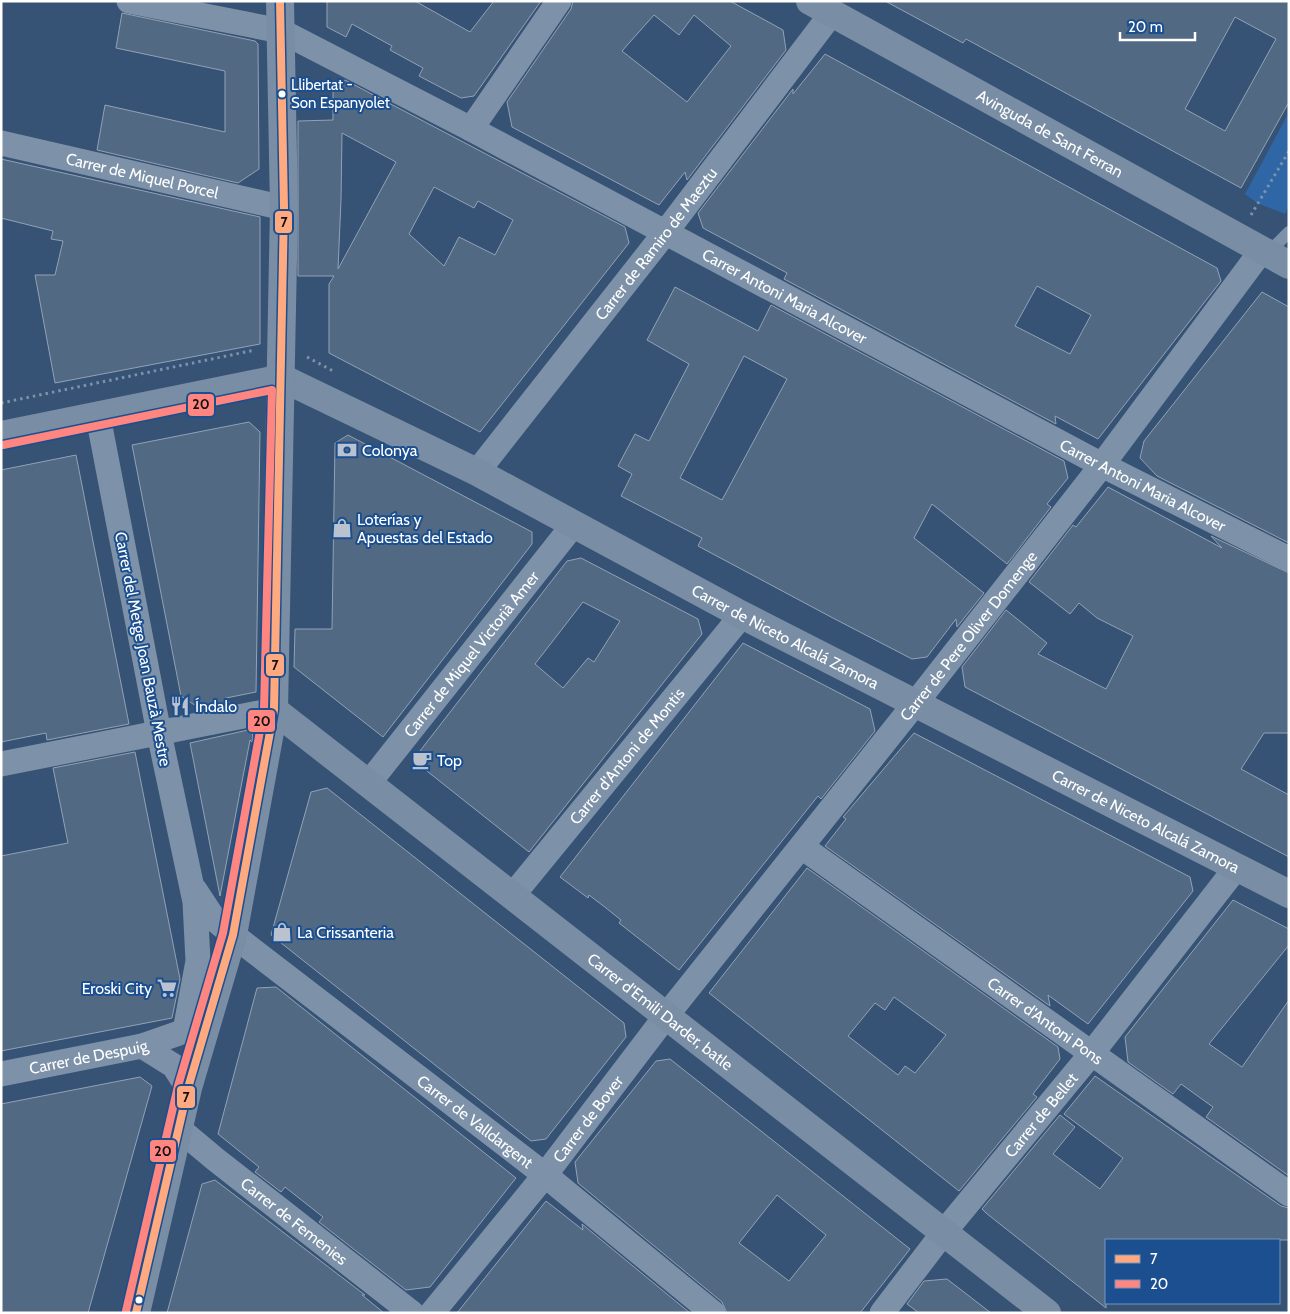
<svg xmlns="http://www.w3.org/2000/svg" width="1290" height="1314" viewBox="0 0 1290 1314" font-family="Cabin,sans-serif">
<rect width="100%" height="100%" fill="#365274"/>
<polygon fill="#2f66a5" points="1289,112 1289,205 1285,214 1257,203 1245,194"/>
<g fill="#526984" stroke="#92a2b6" fill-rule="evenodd">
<polygon points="327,1 415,1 470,32 494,1 541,1 474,96 461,98 419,76 423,68 390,50 392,46 352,24 346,37 327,27"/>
<path d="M573,1H730L783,30L786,50L687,180L685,172L659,205L512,127L507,102L571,9ZM654,15L679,35L694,15L731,46L687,102L622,51Z"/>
<path d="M885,1H1289V102L1241,188L966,39L963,43ZM1235,17L1276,39L1225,131L1185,109Z"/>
<polygon points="122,13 255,41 258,44 259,169 238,183 97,150 105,105 225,132 225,71 116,48"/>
<path d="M825,54L1217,268L1221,281L1098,439L1055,416L1056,424L784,279L787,273L703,228L698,213L793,89V94ZM1037,286L1091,315L1070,354L1015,326Z"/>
<path d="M345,80L625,227L629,243L480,432L329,353V284L334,276H298V121L333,120V90ZM342,133L396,162L338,269L341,200ZM434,187L474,208L478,201L513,220L495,255L459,237L444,266L409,234Z"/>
<polygon points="1,159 260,217 260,344 55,383 35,275 55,275 63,241 51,239 53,231 1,218"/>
<path d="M675,287L758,331L771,305L1064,461L1068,478L1047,504L1051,507L1007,564L932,504L914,538L984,593L957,627L956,619L927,657L912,659L831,617L698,546L702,538L621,496L632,474L618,466L635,434L649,441L689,364L647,340ZM744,356L787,379L722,500L680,478Z"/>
<polygon points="1262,292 1289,307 1289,543 1157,476 1140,458 1144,441"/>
<polygon points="249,422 260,432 256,692 226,698 230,704 202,710 181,696 132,445"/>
<polygon points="348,435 532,532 532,544 383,737 294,667 295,629 332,629 335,443"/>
<polygon points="76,455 129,724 47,740 46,733 1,742 1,470"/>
<polygon points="1108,487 1222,548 1211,536 1289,573 1289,733 1264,733 1241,769 1289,795 1289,857 965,687 962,667 1006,610 1047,643 1038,654 1106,689 1133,636 1097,618 1079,603 1070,614 1029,582 1073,525 1076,527"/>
<path d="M581,558L698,619L702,634L529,852L413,760L567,561ZM583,602L620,621L594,662L588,658L563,688L535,664Z"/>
<polygon points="743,643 870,709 875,731 821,799 818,796 679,970 619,923 621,920 606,908 589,895 588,898 560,877"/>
<polygon points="248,730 252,731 253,738 252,742 250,740 220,896 190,743"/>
<polygon points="914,733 1190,877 1193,891 1088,1024 1048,995 1050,1006 825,846 846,819 843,817"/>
<polygon points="135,752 180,979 172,1018 1,1051 1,856 68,843 53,768"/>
<polygon points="327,788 624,1023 626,1037 546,1139 531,1141 271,935 311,792"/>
<path d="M807,868L1058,1047L1060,1059L1033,1094L1037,1097L959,1191L709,993ZM894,997L946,1035L915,1073L905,1066L898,1075L848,1036L875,1003L885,1010Z"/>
<polygon points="1233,900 1289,929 1289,945 1209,1044 1242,1067 1289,1000 1289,1176 1206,1117 1213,1107 1181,1084 1173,1094 1128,1062 1125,1037"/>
<polygon points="276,987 516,1178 430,1287 406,1290 319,1222 323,1217 285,1187 281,1192 255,1172 259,1167 218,1134 257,988"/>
<path d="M670,1059L910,1249L860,1313H727L722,1302L578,1183L575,1162L656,1061ZM777,1195L826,1235L789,1281L739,1243Z"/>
<polygon points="1095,1076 1281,1206 1289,1208 1289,1240 1106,1240 1106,1308 986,1213 982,1209 1060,1115 1075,1127 1053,1154 1100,1189 1123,1158 1064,1114"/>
<polygon points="140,1077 152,1086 88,1313 1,1313 1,1104"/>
<polygon points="215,1180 365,1295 362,1295 384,1313 167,1313 202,1184"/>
<polygon points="546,1201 583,1230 582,1224 690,1313 457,1313"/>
<polygon points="947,1279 991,1313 919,1313 907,1304 924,1281"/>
</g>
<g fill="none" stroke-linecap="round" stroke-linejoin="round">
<g stroke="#7d92a8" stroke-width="3" stroke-dasharray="2.5 4" stroke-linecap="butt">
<polyline points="1251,215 1289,151"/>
<polyline points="307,357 335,372"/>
<polyline points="1,403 255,350"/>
</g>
<polyline stroke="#7d92a8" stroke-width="12" points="1268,253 1289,232"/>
<g stroke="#7d92a8" stroke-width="25">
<path id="s1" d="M129,1L281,31L471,129L1102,465L1289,559"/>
<polyline points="471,129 559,1"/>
<path id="s2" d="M1,143L284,208"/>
<path id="s3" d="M477,472L665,233L832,13"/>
<polyline points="1,764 274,710"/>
<path id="s4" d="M368,784L574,524"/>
<path id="s5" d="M802,847L1289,1194"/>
<path id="s6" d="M195,890L214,919L233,935L545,1175L713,1313"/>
<path id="s7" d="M512,896L742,615"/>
<polyline points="142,1046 174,1066 188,1088"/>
<path id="s8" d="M1,1074L142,1046L185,1031L198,961L195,902L159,733L98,416"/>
<path id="s9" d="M178,1128L215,1159L412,1313"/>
<path id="s10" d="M432,1313L545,1175L666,1016L929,686L1102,465L1262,250"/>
<path id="s11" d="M882,1313L944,1232L1092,1053L1236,868"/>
</g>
<g stroke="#798da4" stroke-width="28">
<path id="s12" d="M810,1L1289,265"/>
<path id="s13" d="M282,378L477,472L742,615L1289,894"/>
<polyline points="1,435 282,378"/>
<path id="s14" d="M274,710L1047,1313"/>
<polyline points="136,1313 188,1088 233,935 274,710 284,208 280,1"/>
</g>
<defs>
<polyline id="bus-1" points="136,1313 188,1088 233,935 274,710 284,208 280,1"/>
<polyline id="bus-2" points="3,445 272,390 264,709 223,933 178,1086 126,1311"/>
</defs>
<use href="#bus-1" stroke="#1b4f8f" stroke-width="11"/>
<use href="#bus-2" stroke="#1b4f8f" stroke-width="11"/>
<use href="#bus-1" stroke="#ffa980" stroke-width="8"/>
<use href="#bus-2" stroke="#ff8580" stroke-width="8"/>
</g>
<defs>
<symbol id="bank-bare" viewBox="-9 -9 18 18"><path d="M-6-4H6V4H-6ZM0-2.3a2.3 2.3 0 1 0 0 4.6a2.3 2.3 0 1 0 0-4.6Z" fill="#b9c2ce" stroke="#1b4f8f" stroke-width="2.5" paint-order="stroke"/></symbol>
<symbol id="shop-bare" viewBox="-9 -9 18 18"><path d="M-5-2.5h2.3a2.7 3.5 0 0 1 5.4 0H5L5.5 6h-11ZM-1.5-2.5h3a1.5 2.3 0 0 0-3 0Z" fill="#b9c2ce" stroke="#1b4f8f" stroke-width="2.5" paint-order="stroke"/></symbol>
<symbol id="restaurant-bare" viewBox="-9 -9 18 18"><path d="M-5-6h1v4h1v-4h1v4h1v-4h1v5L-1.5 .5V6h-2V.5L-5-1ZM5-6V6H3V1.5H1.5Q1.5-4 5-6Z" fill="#b9c2ce" stroke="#1b4f8f" stroke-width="2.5" paint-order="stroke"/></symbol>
<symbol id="cafe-bare" viewBox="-9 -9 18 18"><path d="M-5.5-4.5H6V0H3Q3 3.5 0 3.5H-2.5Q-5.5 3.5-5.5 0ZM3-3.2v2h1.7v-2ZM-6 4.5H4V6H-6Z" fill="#b9c2ce" stroke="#1b4f8f" stroke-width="2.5" paint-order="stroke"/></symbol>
<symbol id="supermarket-bare" viewBox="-9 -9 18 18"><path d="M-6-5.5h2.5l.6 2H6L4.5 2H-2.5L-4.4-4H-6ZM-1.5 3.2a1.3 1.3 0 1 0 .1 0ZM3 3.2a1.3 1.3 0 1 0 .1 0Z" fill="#b9c2ce" stroke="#1b4f8f" stroke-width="2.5" paint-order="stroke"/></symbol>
</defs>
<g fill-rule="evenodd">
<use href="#bank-bare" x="333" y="436" width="28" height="28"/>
<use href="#shop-bare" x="328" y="514" width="28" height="28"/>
<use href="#restaurant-bare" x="166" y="692" width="28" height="28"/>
<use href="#cafe-bare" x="408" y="746" width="28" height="28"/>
<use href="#shop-bare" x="268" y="918" width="28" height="28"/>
<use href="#supermarket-bare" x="153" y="974" width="28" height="28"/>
</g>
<g fill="#fff" stroke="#1b4f8f" stroke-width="2">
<circle cx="282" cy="94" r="4.5"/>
<circle cx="139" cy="1300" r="4.5"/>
</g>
<g text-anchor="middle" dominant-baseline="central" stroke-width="4" stroke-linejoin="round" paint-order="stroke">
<g font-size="15" fill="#fff" stroke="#1b4f8f" text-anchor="start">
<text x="291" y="85">Llibertat -<tspan x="291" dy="18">Son Espanyolet</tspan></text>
</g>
<g font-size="16" fill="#fff" stroke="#1b4f8f">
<text stroke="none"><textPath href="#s12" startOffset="274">Avinguda de Sant Ferran</textPath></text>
<text stroke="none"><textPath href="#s2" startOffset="145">Carrer de Miquel Porcel</textPath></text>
<text stroke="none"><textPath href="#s3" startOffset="290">Carrer de Ramiro de Maeztu</textPath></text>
<text stroke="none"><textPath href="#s1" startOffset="724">Carrer Antoni Maria Alcover</textPath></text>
<text stroke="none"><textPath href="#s1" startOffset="1129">Carrer Antoni Maria Alcover</textPath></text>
<text stroke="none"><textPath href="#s13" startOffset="566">Carrer de Niceto Alcalá Zamora</textPath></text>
<text stroke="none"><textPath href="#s10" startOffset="864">Carrer de Pere Oliver Domenge</textPath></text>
<text transform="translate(143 649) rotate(79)">Carrer del Metge Joan Bauzà Mestre</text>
<text stroke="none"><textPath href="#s4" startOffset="166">Carrer de Miquel Victorià Amer</textPath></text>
<text stroke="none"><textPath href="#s7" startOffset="181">Carrer d'Antoni de Montis</textPath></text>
<text stroke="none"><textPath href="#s13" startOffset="971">Carrer de Niceto Alcalá Zamora</textPath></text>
<text stroke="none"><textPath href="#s14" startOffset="490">Carrer d'Emili Darder, batle</textPath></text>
<text stroke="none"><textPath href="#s5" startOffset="299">Carrer d'Antoni Pons</textPath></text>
<text stroke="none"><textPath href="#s8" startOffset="89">Carrer de Despuig</textPath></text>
<text stroke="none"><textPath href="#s11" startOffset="254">Carrer de Bellet</textPath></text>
<text stroke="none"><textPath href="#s10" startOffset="249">Carrer de Bover</textPath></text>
<text stroke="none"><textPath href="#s6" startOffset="365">Carrer de Valldargent</textPath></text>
<text stroke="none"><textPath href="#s9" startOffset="149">Carrer de Femenies</textPath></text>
</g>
<g font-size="16" fill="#fff" stroke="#1b4f8f" text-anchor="start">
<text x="362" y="450">Colonya</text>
<text x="357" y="519">Loterías y<tspan x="357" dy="18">Apuestas del Estado</tspan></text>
<text x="195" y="706">Índalo</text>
<text x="437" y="760">Top</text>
<text x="297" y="932">La Crissanteria</text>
<text x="152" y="988" text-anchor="end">Eroski City</text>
</g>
</g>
<g stroke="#1b4f8f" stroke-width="2">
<rect x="274" y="210" width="19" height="24" rx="5" fill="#ffa980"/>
<rect x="187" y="393" width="28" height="24" rx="5" fill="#ff8580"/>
<rect x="265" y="653" width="20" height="24" rx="5" fill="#ffa980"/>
<rect x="247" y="709" width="29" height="24" rx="5" fill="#ff8580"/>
<rect x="176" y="1085" width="20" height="24" rx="5" fill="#ffa980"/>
<rect x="149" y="1139" width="28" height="24" rx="5" fill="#ff8580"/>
</g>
<g font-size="14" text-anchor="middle" font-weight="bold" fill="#111">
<text x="284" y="227">7</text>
<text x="201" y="409">20</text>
<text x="275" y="670">7</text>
<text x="262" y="726">20</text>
<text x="186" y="1102">7</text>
<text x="163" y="1156">20</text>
</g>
<rect width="1290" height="1314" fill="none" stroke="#ffffff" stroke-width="5"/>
<rect x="1105" y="1239" width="175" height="65" fill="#1b4f8f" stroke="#7695bc"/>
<rect x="1115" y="1255" width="25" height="8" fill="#ffa980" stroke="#7695bc"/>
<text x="1150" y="1264" font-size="15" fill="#ffffff">7</text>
<rect x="1115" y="1280" width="25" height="8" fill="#ff8580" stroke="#7695bc"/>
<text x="1150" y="1289" font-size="15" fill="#ffffff">20</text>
<path d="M1120 32v8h75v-8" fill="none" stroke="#ffffff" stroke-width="2.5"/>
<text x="1128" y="32" font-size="15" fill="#ffffff" stroke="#1b4f8f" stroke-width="4" paint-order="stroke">20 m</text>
</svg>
